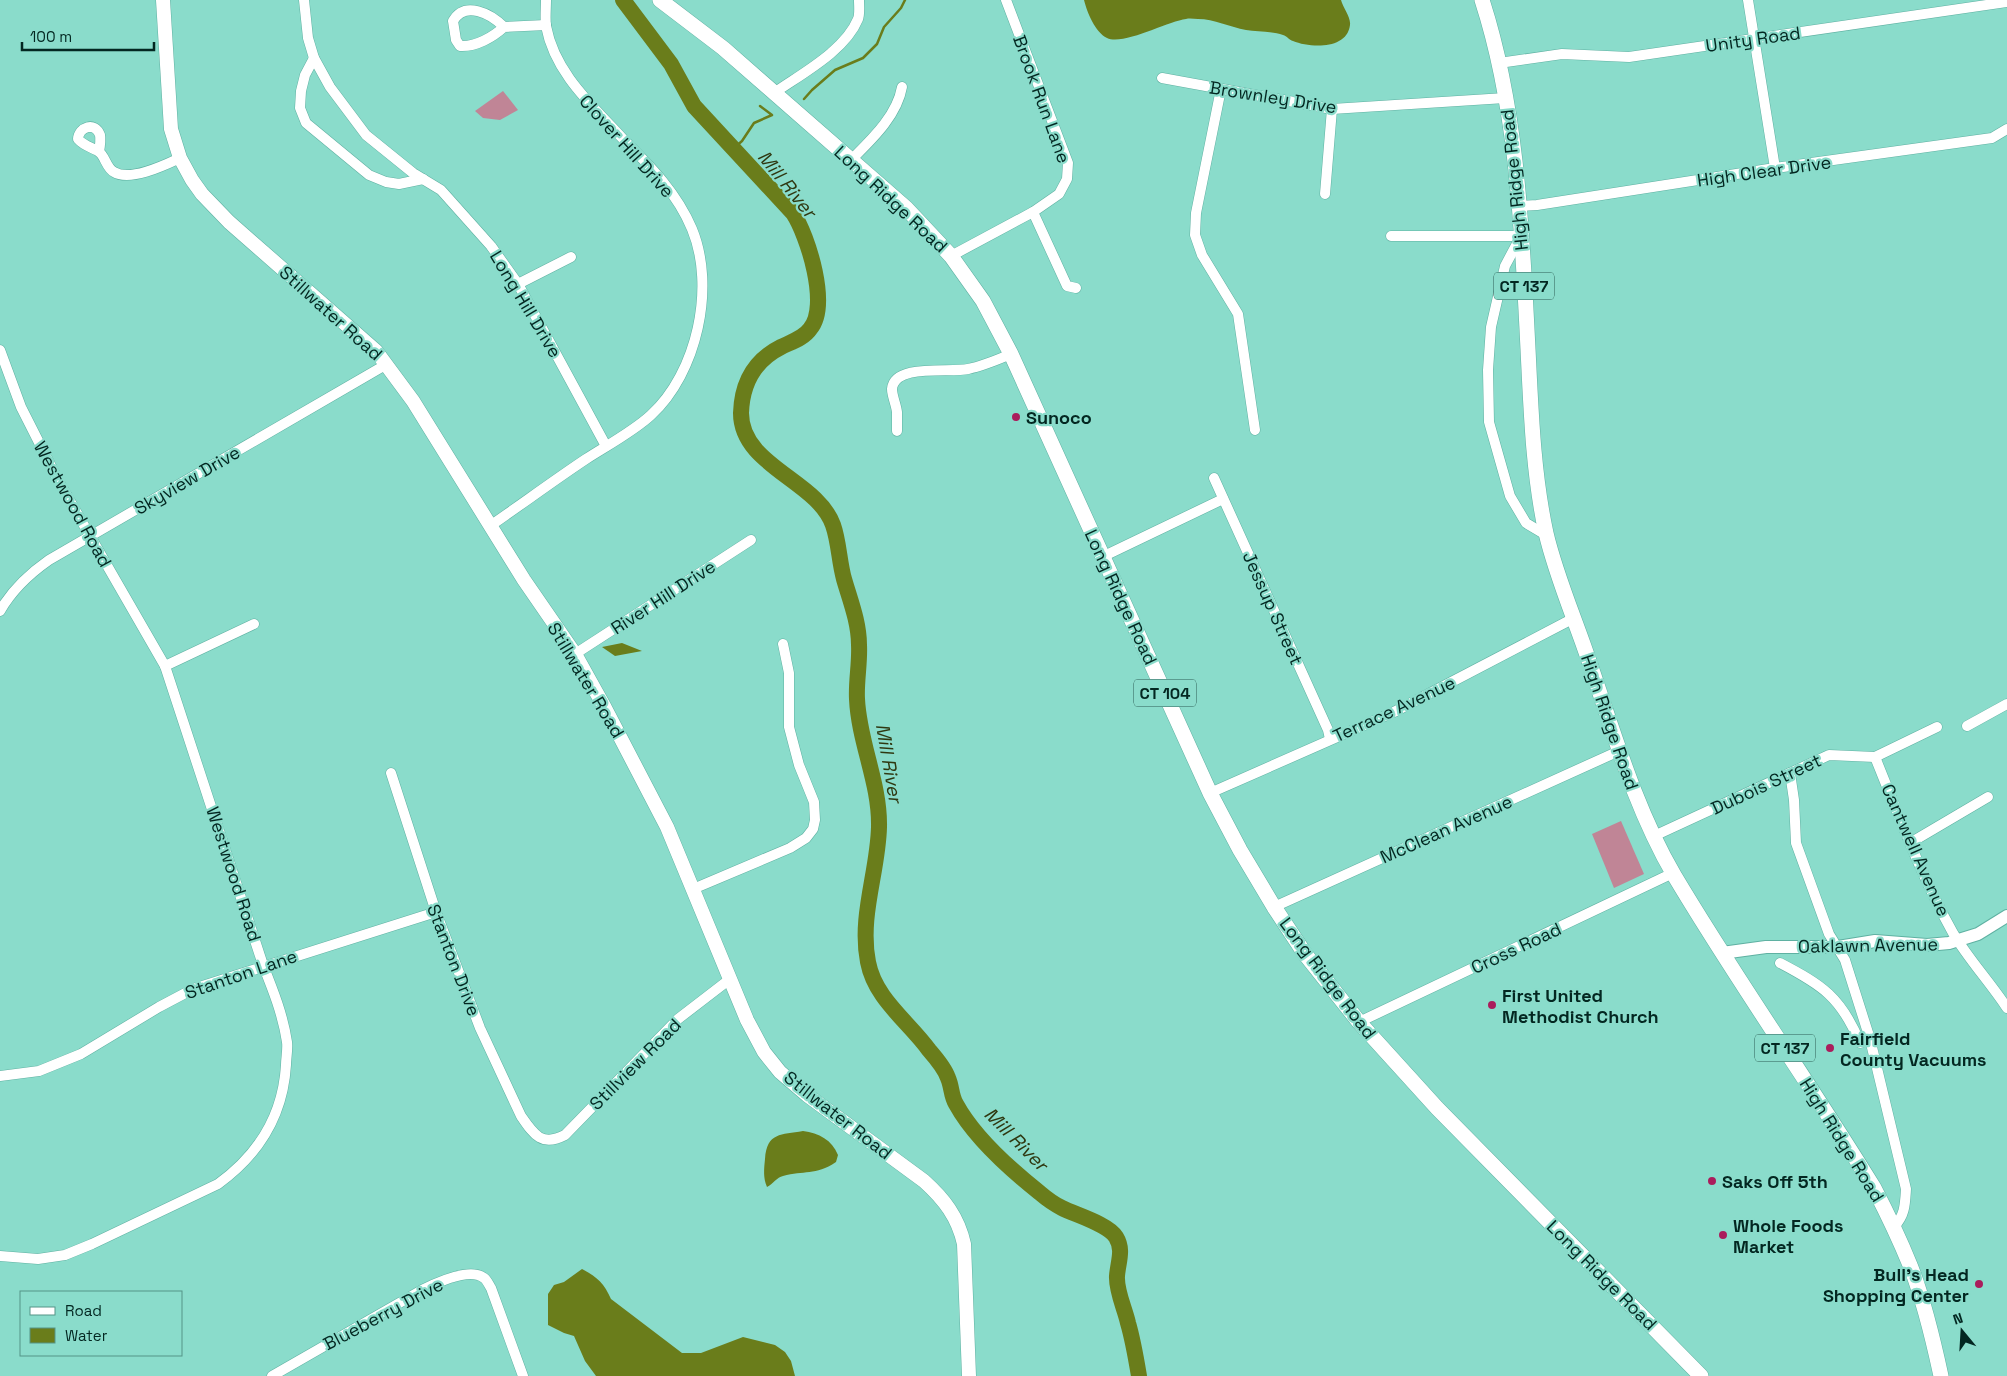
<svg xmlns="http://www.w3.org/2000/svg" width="2007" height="1376" viewBox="0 0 2007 1376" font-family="'Space Grotesk',sans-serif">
<rect width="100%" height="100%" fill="#8adccb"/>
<g fill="#c08596">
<polygon points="503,91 518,110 500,120 483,118 475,111"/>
<polygon points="1621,821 1644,874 1614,888 1592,834"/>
</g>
<g fill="#6a7d1b">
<path d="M1084,0H1341C1343,8 1351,17 1350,25C1347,50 1310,48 1293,41C1289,40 1287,36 1283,35C1272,31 1257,32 1246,30C1230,27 1214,19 1198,19C1194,19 1190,18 1186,19C1168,21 1123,46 1107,38C1095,32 1087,12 1084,0Z"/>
<polygon points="622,643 642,651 615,656 602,647"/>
<path d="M803,1131C819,1133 832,1140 838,1155L836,1162C815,1176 804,1170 783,1176C777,1177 773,1184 767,1187C763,1178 764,1169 765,1159C767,1132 781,1135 803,1131Z"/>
<path d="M582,1269C597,1277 604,1283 611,1299L682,1353H701L743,1337L775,1345L785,1352L791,1361L795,1376H596L585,1361L574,1336L564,1333L548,1325V1294L554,1285L564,1282Z"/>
</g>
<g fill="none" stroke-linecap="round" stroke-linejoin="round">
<g stroke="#6a7d1b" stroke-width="2.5">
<polyline points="804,99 812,90 835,70 863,58 877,44 884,27 901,8 905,0"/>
<polyline points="733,149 742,141 754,123 772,115 760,106"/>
</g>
<path stroke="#6a7d1b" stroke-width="16" d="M623,0L671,64L694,106L793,213C808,236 830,306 810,329C804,338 791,342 781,347C755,360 742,383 741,413C741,466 817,480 833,525C839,542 839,561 844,579C850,600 859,622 859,645C860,663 856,681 857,699C859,743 880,783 879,827C878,872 859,916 868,962C875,999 908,1021 929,1050C936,1058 945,1069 948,1078C952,1087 951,1096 956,1104C974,1137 1011,1170 1040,1193C1047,1199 1054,1204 1062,1208C1076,1215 1108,1224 1116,1237C1124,1250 1118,1262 1117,1276C1116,1291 1125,1309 1128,1323C1133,1340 1136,1358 1139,1376"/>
<defs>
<g id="minor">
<polyline points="304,0 308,38 314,58 330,87 366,135 413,173 441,190 491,246 518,284 606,446"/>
<polyline points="1748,0 1775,168"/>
<path d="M504,27C493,37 476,47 460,46L456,40L453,21C465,0 491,14 504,27L546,25"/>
<polyline points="314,58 305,75 301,91 300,108 306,123 369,175 386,182 399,184 423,179"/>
<polyline points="1499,63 1562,54 1629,57 2007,2"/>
<polyline points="1162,78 1332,109 1505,98"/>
<polyline points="1221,89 1196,213 1195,235 1202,255 1238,314 1255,430"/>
<path d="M774,93C801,74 845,51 858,19C860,14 859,6 859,0"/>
<path d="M99,152C100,146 101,140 100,135C95,121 79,127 78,139C84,146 91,147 98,151C105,155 106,168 114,172C130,182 165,165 180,158"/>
<path d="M851,160C871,140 897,116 902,87"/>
<polyline points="1325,194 1332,109"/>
<polyline points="1518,206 1537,205 1775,168 1992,138 2007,129"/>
<polyline points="1033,212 1067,286 1076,288"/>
<polyline points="1391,236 1521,236 1505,266 1491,327 1488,370 1489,422 1510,496 1526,523 1546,535"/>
<polyline points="951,256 1033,212 1059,194 1067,179 1068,163 1006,0"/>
<polyline points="518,284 571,257"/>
<path d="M0,350L21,407L59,482L165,666L263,965C273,990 283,1015 287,1042C288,1049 286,1058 286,1065C283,1115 258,1155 218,1184L92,1244L65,1255L38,1259L0,1256"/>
<path d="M897,431C897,424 897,418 897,412C896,404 892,396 892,389C894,363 950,373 968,369C983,366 997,360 1011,354"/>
<polyline points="1214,478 1328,730 1330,739"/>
<path d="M490,526C522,504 553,481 586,459C606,446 634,431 651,415C697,373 716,287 692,229C677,193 651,167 624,140C593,106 555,74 546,26C545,18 546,8 546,0"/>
<polyline points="1102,557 1223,499"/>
<path d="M0,611C12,590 29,574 49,560L387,364"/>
<polyline points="575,654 751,540"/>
<polyline points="165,666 254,624"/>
<polyline points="1967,726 2007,704"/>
<path d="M1875,757C1899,816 1922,878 1953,933C1969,960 1990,982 2007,1008"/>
<path d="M391,773L436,912L480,1028L521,1116C534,1135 542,1147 565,1135L678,1019L730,979"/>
<path d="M1790,773L1794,800L1796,843L1829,934L1845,960L1870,1039L1906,1189C1905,1205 1905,1215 1894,1227"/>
<polyline points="1210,793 1394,712 1574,618"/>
<polyline points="1654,836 1829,755 1875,757 1937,727"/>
<polyline points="1910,843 1988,797"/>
<polyline points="693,889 790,848 806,838 813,829 815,820 814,802 799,765 789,727 789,673 783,644"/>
<polyline points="1274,907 1619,751"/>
<path d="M1780,963C1822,985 1841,997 1860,1043L1870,1039"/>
<polyline points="1359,1022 1673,873"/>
<polyline points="0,1076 39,1071 81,1054 159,1007 193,989 436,912"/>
<path d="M272,1376L422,1290C436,1283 470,1267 484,1278C487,1280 489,1285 491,1288L523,1376"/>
</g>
<polyline id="tertiary" points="1722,953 1766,947 1838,947 1875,941 1927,945 1949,943 1978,934 2007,916"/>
<path id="secondary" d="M163,0L171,129L180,158L192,180L202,194L229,222L376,351L413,401L524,580L575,654L605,708L667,827L747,1020L764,1052L780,1072L807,1095L924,1181C944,1199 958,1217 964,1244L969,1376"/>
<g id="primary">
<polyline points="660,0 723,48 906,208 951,256 983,301 1011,354 1210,793 1240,850 1274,907 1305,954 1359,1022 1437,1108 1701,1376"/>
<path d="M1482,0C1518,111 1522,233 1528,349C1531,410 1533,473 1546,533C1556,576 1575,619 1589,661C1614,733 1635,808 1674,875C1737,981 1809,1082 1874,1188C1887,1213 1899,1238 1910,1265C1924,1300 1933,1339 1941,1376"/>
</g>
</defs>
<use href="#minor" stroke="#5fb1a2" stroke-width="11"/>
<use href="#tertiary" stroke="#5fb1a2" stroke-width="14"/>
<use href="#secondary" stroke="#5fb1a2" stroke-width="15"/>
<use href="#primary" stroke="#5fb1a2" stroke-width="16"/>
<use href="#minor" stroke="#fff" stroke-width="10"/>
<use href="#tertiary" stroke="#fff" stroke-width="12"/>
<use href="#secondary" stroke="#fff" stroke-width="14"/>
<use href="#primary" stroke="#fff" stroke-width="15"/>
</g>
<g fill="#aa1d5c" stroke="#8adccb" stroke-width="2">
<circle cx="1016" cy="417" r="5"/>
<circle cx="1492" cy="1005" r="5"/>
<circle cx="1830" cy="1048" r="5"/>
<circle cx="1712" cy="1181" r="5"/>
<circle cx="1723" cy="1235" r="5"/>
<circle cx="1979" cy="1284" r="5"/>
</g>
<g text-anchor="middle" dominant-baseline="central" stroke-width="4.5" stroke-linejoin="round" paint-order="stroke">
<g fill="#8adccb" stroke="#2c5d54" stroke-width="1">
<rect x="1494" y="272.5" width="60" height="27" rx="4"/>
<rect x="1134" y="679.5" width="62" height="27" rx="4"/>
<rect x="1755" y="1034.5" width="60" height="27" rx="4"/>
</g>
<g font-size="16" font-weight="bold" fill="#032721">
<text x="1524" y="286">CT 137</text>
<text x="1165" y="693">CT 104</text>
<text x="1785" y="1048">CT 137</text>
</g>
<g font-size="18" fill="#032721" stroke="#8adccb">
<text transform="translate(1753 39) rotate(-8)">Unity Road</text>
<text transform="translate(1273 97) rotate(9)">Brownley Drive</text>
<text transform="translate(1042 99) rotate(70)">Brook Run Lane</text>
<text transform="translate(627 146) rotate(48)">Clover Hill Drive</text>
<text transform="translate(1764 171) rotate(-8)">High Clear Drive</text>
<text transform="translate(1514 180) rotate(-96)">High Ridge Road</text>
<text transform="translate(891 199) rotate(43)">Long Ridge Road</text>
<text transform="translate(526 304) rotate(59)">Long Hill Drive</text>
<text transform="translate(331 313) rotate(42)">Stillwater Road</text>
<text transform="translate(187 480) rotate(-30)">Skyview Drive</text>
<text transform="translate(73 504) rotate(61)">Westwood Road</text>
<text transform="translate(663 597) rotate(-33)">River Hill Drive</text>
<text transform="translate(1121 597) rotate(65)">Long Ridge Road</text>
<text transform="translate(1273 608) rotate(66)">Jessup Street</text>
<text transform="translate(586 680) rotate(59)">Stillwater Road</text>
<text transform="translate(1394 709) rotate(-25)">Terrace Avenue</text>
<text transform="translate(1610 722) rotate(71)">High Ridge Road</text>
<text transform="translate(1766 784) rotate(-25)">Dubois Street</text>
<text transform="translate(1446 829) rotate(-24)">McClean Avenue</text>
<text transform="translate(1916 850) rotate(66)">Cantwell Avenue</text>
<text transform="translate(234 874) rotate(72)">Westwood Road</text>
<text transform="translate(1868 945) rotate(-1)">Oaklawn Avenue</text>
<text transform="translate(1516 948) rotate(-25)">Cross Road</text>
<text transform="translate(454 960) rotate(69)">Stanton Drive</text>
<text transform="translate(241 974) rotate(-19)">Stanton Lane</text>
<text transform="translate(1328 978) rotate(53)">Long Ridge Road</text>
<text transform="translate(635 1064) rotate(-45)">Stillview Road</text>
<text transform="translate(838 1115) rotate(38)">Stillwater Road</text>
<text transform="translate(1842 1140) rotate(58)">High Ridge Road</text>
<text transform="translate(1602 1275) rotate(45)">Long Ridge Road</text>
<text transform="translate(383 1314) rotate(-28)">Blueberry Drive</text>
</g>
<g font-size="18" font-weight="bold" fill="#032721" stroke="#8adccb" text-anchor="start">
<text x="1026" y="417">Sunoco</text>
<text x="1502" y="995">First United<tspan x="1502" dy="21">Methodist Church</tspan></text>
<text x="1840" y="1038">Fairfield<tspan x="1840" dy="21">County Vacuums</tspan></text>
<text x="1722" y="1181">Saks Off 5th</text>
<text x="1733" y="1225">Whole Foods<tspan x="1733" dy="21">Market</tspan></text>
<text x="1969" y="1274" text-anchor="end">Bull's Head<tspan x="1969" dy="21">Shopping Center</tspan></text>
</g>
<g font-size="19" font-style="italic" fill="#2f3811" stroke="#8adccb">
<text transform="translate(787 184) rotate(51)">Mill River</text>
<text transform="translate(889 763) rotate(80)">Mill River</text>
<text transform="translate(1016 1139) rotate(45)">Mill River</text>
</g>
</g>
<rect x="20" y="1291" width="162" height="65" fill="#8adccb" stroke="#549487"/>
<rect x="30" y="1307" width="25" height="8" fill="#ffffff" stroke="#549487"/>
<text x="65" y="1316" font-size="15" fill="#032721">Road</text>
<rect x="30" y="1328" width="25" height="15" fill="#6a7d1b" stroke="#549487"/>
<text x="65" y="1341" font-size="15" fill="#032721">Water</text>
<g transform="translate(1962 1331) rotate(342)" stroke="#8adccb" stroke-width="4" paint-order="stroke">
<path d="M0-4L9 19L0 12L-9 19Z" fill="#032721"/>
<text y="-8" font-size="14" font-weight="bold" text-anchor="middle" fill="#032721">N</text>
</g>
<path d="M22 42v8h132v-8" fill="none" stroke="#032721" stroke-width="2.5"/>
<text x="30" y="42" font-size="15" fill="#032721" stroke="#8adccb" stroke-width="4" paint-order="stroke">100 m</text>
</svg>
